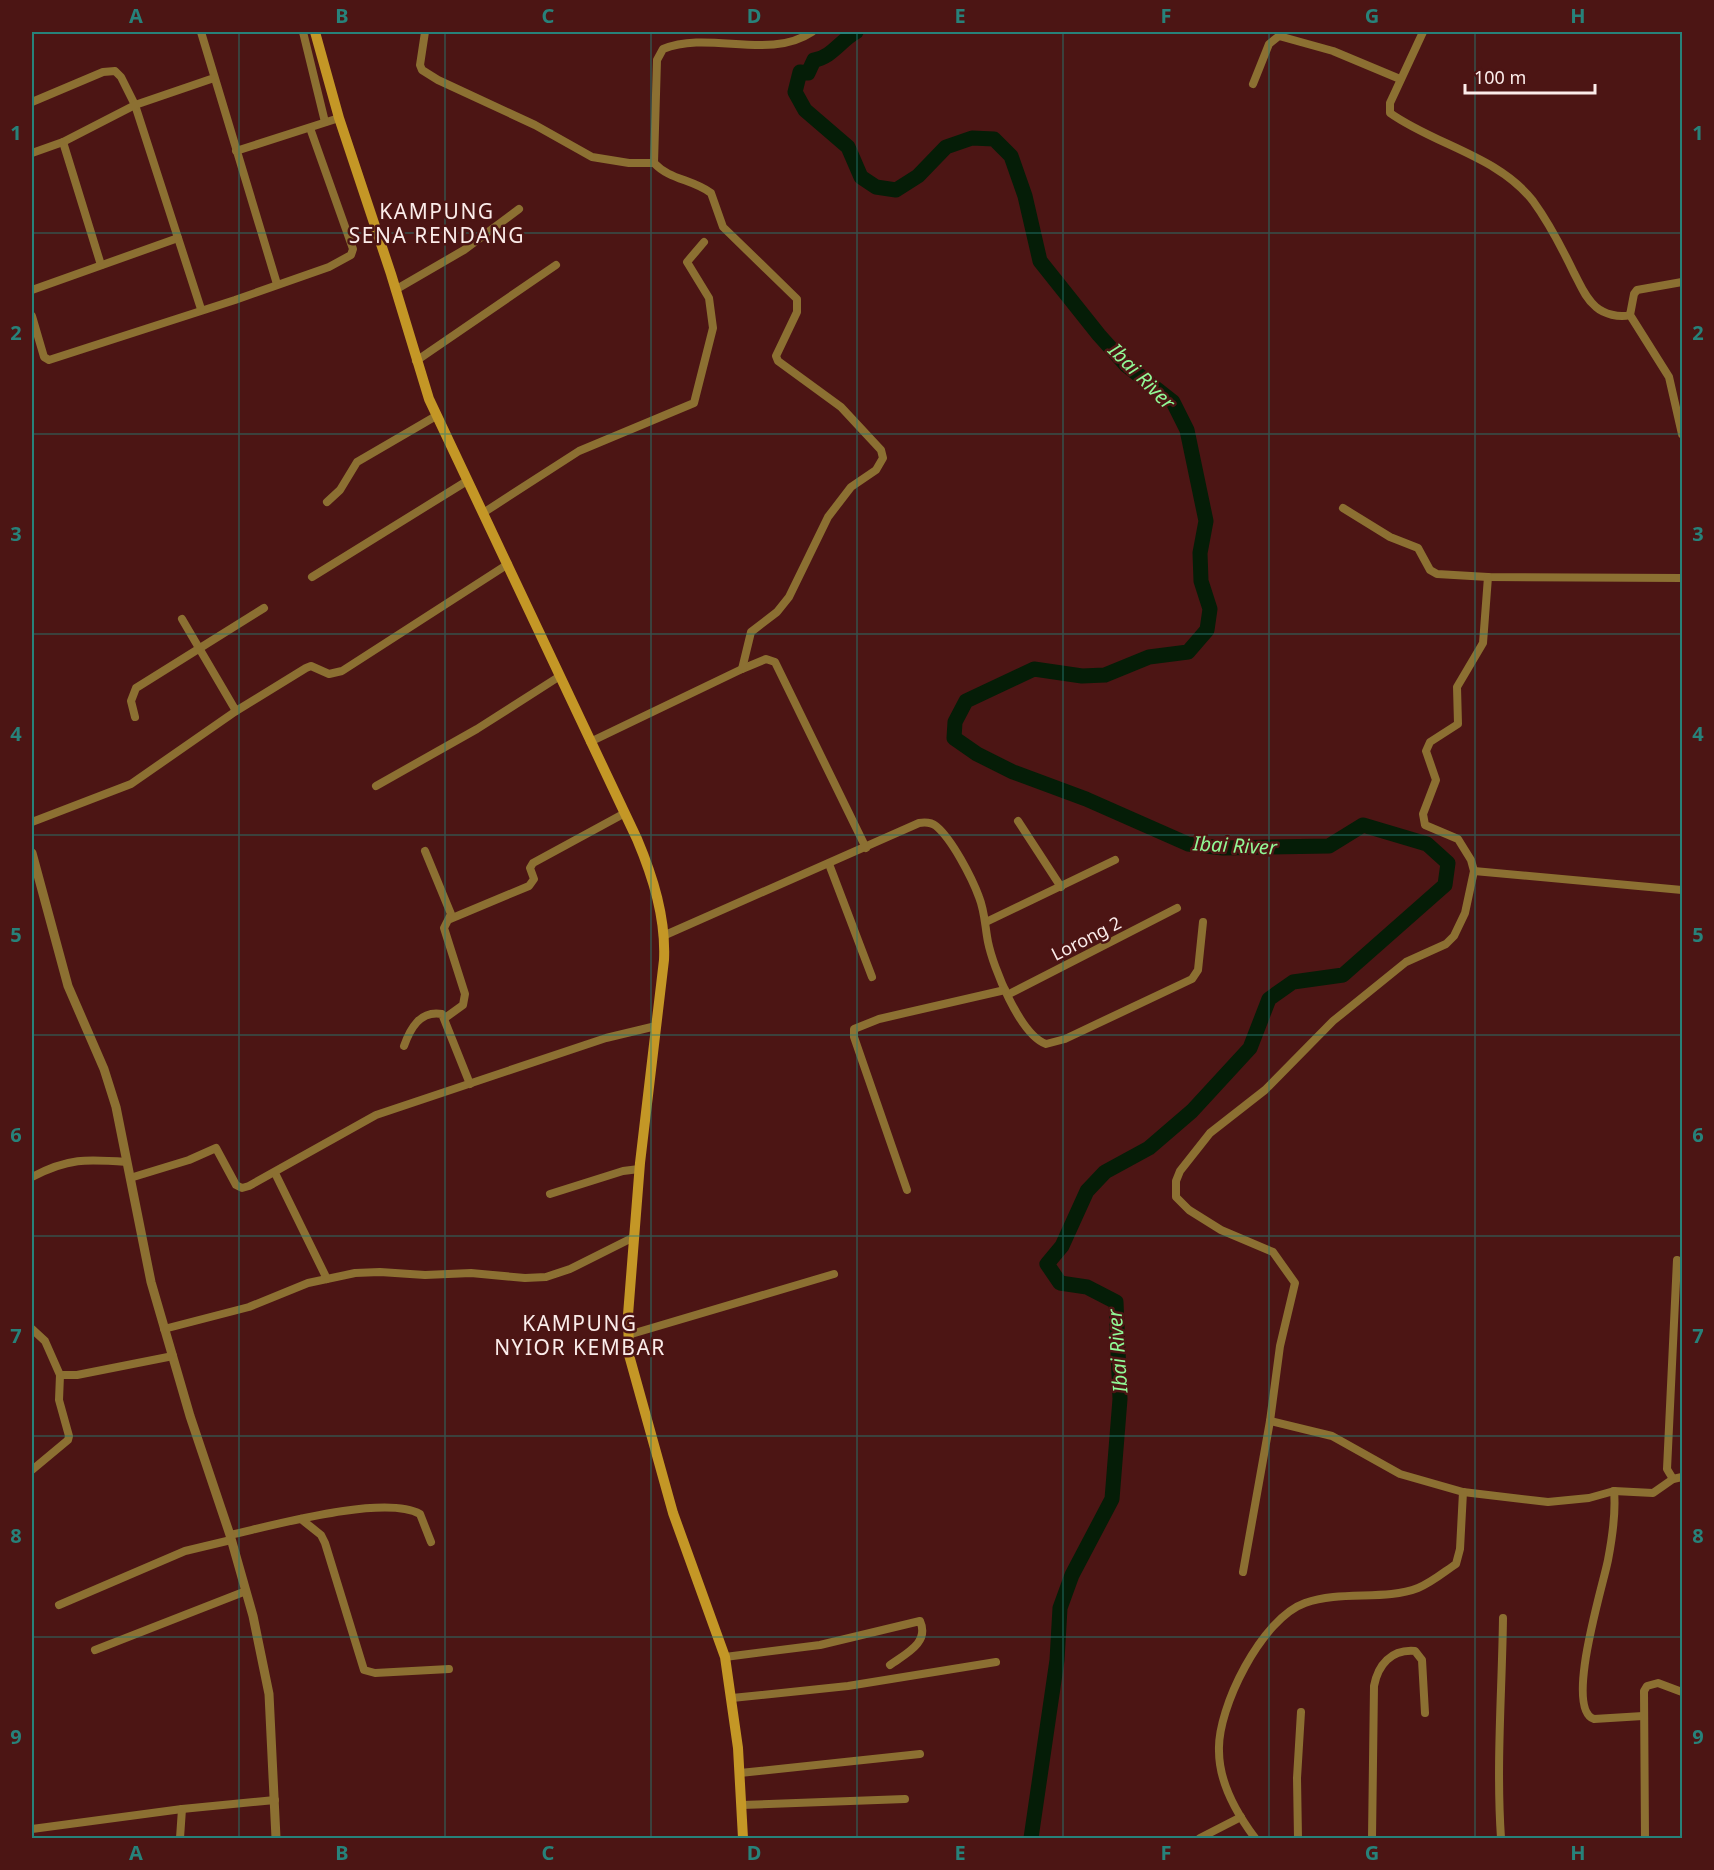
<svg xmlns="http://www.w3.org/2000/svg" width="1714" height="1870" viewBox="0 0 1714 1870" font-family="'Noto Sans',sans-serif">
<rect width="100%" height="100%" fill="#4c1514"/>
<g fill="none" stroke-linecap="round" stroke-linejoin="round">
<path stroke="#051d07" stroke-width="15" d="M856,32C841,40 831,58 814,60L808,73L800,72L795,92L805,110L848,147L861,177L876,187L896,190L918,176L946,147L972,138L994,139L1011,156L1025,196L1040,261L1099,335L1126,365L1173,402L1187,430L1206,521L1200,553L1201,581L1210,609L1207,630L1188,652L1149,657L1105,675L1082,676L1034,669L966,701L955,722L954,738L977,754L1013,772L1086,799L1188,844L1223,848L1329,846L1363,825L1427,844L1448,863L1445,885L1343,975L1293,982L1269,999L1250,1048L1192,1111L1149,1148L1105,1172L1087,1191L1062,1246L1047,1264L1060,1283L1087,1287L1116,1302L1120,1399L1112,1499L1072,1575L1060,1608L1057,1660L1031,1838"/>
<g stroke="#8c7032" stroke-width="8">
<polyline points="201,32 277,284"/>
<polyline points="303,32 325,122"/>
<polyline points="425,32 420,65 422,70 438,80 535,125 592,157 629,163 654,163"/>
<path d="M1423,32L1390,103V113C1435,145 1498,156 1533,201C1549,223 1562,248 1574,273C1580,284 1585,298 1596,307C1604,314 1619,318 1630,315"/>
<polyline points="1253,84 1269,44 1279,36 1333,51 1400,79"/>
<polyline points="32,102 103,72 115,71 121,77 135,105 201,309"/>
<polyline points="236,151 339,118"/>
<polyline points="32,153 63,142"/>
<path d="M654,163L657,60L663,49C709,30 769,61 812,32"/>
<polyline points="101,265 63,142 135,105 214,78"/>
<polyline points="1682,282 1637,290 1634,294 1630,315 1669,377 1682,434"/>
<polyline points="32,290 178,238"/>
<polyline points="395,290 464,250 519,209"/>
<polyline points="32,316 44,357 49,360 235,300 329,267 351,255 353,249 310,128"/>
<polyline points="416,361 556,265"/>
<polyline points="327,502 340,490 357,462 436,416"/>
<polyline points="1343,508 1390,537 1418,548 1430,570 1437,574 1488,577 1682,578"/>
<polyline points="483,513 579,451 694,403 713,328 709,298 687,262 704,242"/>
<polyline points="312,577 467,481"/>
<polyline points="182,619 236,711"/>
<polyline points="742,669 766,659 775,662 866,848"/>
<polyline points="135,717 131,701 136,688 264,608"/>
<path d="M590,742L742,669L751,632L777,612L789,597L828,517L851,487L876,470L883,458L881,450L841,407L778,361L776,356L797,312V299L723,227L711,193C692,179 670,180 654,163"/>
<polyline points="376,786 477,729 560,676"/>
<polyline points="1018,821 1061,887"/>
<polyline points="32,822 131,784 236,711 306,668 311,666 329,674 342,671 508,564"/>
<polyline points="425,851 451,914 444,928 465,994 463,1005 445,1018"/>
<polyline points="829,864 872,977"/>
<polyline points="1474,871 1682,890"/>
<polyline points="450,919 529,886 534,879 530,868 533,863 625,813"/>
<polyline points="986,922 1115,860"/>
<path d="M663,936L919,823C926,822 931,822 936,826C952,839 972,878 979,897C985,912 985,927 988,942C993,967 1020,1035 1046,1044L1065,1039L1192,979L1198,970L1203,922"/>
<polyline points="1009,994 1177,908"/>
<path d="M404,1046C410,1029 420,1010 442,1014L470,1084"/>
<polyline points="275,1173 327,1279"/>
<path d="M32,1177C68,1158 86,1159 127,1162"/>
<polyline points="130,1178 189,1160 216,1148 236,1185 242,1188 249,1186 376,1115 606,1038 656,1026"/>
<polyline points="907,1190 854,1037 854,1029 879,1019 1005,990"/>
<polyline points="550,1194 623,1171 639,1169"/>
<polyline points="32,1329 45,1341 60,1375 77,1375 173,1356"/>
<polyline points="164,1329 249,1307 308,1283 355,1273 380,1272 425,1275 471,1273 525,1278 546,1277 570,1269 634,1237"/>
<polyline points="628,1335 834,1274"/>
<polyline points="1270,1421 1332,1436 1400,1474 1463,1492 1548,1502 1589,1498 1614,1491 1653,1493 1673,1479 1682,1477"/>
<polyline points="32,1470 68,1440 69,1436 59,1400 60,1375"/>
<polyline points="1673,1479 1667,1469 1677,1260"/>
<path d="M1614,1491C1616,1512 1612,1539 1608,1560C1603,1586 1564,1709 1594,1719L1643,1716"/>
<polyline points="301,1519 321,1535 325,1543 364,1670 375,1673 449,1669"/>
<path d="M230,1535C271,1526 384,1494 420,1514L431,1542"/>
<polyline points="1243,1572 1270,1421 1280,1346 1295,1283 1273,1252 1221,1230 1189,1210 1176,1197 1176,1181 1180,1171 1210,1133 1265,1090 1333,1021 1406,962 1446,944 1454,936 1465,913 1474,871 1471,860 1458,839 1425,825 1423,814 1436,780 1426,751 1430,742 1458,724 1457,687 1483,643 1488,577"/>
<polyline points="59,1605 185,1551 231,1540"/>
<polyline points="95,1650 246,1591"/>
<path d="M725,1657L820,1645L920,1621C930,1643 905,1654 890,1665"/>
<polyline points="732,1698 848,1686 996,1662"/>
<polyline points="740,1773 920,1754"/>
<polyline points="742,1805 905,1799"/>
<polyline points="32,1829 182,1809 275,1800"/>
<polyline points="180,1838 182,1809"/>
<polyline points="1200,1838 1241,1817"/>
<path d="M1255,1838C1237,1814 1219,1782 1219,1751C1217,1708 1262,1618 1305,1603C1341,1590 1385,1601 1418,1588C1431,1583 1444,1572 1456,1564L1460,1549L1463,1492"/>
<polyline points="1298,1838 1297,1778 1301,1712"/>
<path d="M1372,1838L1374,1686C1378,1665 1391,1649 1415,1651L1422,1660L1425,1713"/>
<path d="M1501,1838C1496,1765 1502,1692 1503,1618"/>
<polyline points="1645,1838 1644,1691 1647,1686 1658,1683 1682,1692"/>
</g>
<polyline stroke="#8c7032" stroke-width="9" points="32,853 68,986 104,1069 116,1107 151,1282 190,1416 230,1535 253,1616 269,1694 276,1838"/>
<path stroke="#c49726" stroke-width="10" d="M315,32L339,118L391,274L429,399L637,839C653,877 666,918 664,960L640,1163L628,1315L629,1355L673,1513L725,1657L738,1748L743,1838"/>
</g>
<path fill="none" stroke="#27827a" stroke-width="1.5" stroke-opacity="0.55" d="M239,32V1838M445,32V1838M651,32V1838M857,32V1838M1063,32V1838M1269,32V1838M1475,32V1838M32,233H1682M32,434H1682M32,634H1682M32,835H1682M32,1035H1682M32,1236H1682M32,1436H1682M32,1637H1682"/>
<g text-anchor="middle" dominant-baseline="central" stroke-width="5" stroke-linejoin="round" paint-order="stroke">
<g font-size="18" fill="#fbecea" stroke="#4c1514">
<text transform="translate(1086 938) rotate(-27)">Lorong 2</text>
</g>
<g font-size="20" font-style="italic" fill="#91f896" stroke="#4c1514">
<text transform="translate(1142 376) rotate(45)">Ibai River</text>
<text transform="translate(1235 845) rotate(3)">Ibai River</text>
<text transform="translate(1117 1351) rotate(-94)">Ibai River</text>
</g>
<g font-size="21" letter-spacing="1.5" fill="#fbecea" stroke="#4c1514">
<text x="437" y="211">KAMPUNG<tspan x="437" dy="24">SENA RENDANG</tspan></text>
<text x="580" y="1323">KAMPUNG<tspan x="580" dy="24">NYIOR KEMBAR</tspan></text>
</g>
</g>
<rect width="1714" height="1870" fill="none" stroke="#4c1514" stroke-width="66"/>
<path d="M1465 84v9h130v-9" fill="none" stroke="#fbecea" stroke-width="3"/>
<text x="1474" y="84" font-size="18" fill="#fbecea" stroke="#4c1514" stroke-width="4.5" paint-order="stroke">100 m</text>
<rect x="33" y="33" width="1648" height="1804" fill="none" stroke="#27827a" stroke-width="2"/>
<g font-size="20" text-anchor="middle" font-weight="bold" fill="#27827a">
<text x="136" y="23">A</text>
<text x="342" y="23">B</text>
<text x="548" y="23">C</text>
<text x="754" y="23">D</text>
<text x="960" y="23">E</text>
<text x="1166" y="23">F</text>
<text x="1372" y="23">G</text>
<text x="1578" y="23">H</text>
<text x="16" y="140">1</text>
<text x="1698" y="140">1</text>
<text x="16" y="340">2</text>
<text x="1698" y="340">2</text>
<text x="16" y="541">3</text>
<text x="1698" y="541">3</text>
<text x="16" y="741">4</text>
<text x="1698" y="741">4</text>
<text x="16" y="942">5</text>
<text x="1698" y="942">5</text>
<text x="16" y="1142">6</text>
<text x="1698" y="1142">6</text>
<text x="16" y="1343">7</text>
<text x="1698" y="1343">7</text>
<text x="16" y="1543">8</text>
<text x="1698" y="1543">8</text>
<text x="16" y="1744">9</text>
<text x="1698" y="1744">9</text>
<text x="136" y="1860">A</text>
<text x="342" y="1860">B</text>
<text x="548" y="1860">C</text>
<text x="754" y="1860">D</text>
<text x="960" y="1860">E</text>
<text x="1166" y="1860">F</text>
<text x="1372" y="1860">G</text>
<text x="1578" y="1860">H</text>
</g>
</svg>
